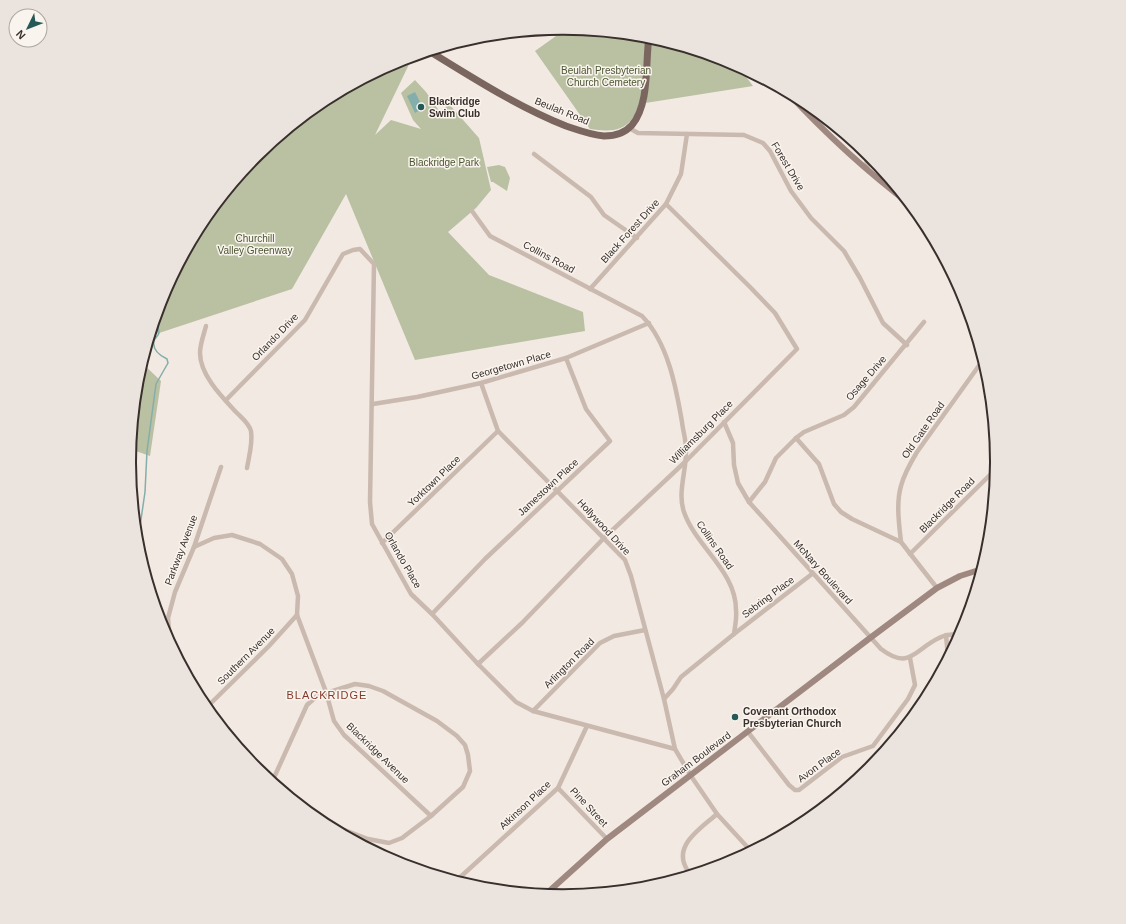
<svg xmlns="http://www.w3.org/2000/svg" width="1126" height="924" viewBox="0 0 1126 924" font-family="Helvetica,sans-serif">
<rect width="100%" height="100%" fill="#f2e9e2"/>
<g fill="#b9c1a2">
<path d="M570,29L648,36L729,61L738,66L753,86L639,104C637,109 635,115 632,119C622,133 605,131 590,129L535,51L556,36Z"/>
<polygon points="413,56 375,135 391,120 421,129 413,120 401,93 415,80 426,92 440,112 449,104 479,138 491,190 476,208 448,232 489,275 583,312 585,331 415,360 346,194 292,289 150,336 162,296 202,221 256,155 322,101 397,61"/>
<polygon points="499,165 505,167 510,178 507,191 493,182 491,182 487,167"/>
<polygon points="142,363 161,381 150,456 130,449 137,377"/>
</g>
<polygon fill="#83aeac" points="415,92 423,108 415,113 407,96"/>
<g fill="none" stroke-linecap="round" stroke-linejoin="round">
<path stroke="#83aeac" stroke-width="1.5" d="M137,547L145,492L147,451L156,384L168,363L167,359C161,356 152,350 154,341C154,339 158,336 159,333L156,315"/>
<g stroke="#cab9ae" stroke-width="4.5">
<polyline points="629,128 638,133 744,135 763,143 770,151 791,191 811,218 844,251 860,278 883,323 907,345"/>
<polyline points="860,147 866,158 868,171"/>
<polyline points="534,154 591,197 604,215 637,238"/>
<path d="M472,211L490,236L642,316C668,343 676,387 682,422C683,431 686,440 686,449C687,469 677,493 684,512C696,547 736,571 736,610C737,618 735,626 734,634L681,677L673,689L664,699"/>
<polyline points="590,289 666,204 681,174 687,134"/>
<path d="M206,326C204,334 200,344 200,353C200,375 222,397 236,412C242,418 249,423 251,431C253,443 249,456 247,468"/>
<polyline points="481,383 498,431 625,560 631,576 664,699 675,749 691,776 717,814 751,851"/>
<polyline points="226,400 305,320 343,254 353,250 360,249 374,264 370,502 372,524 411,594 432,614 478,664 516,702 533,711 675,749"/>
<polyline points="373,404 417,397 481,383 566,358 649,323"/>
<path d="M724,422L733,443L734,465L738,483L749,502L881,649C910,671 915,649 939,638C946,634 954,634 961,634"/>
<polyline points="796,438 819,464 834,504 841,512 852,519 901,542 937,588"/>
<polyline points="749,502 765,482 776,458 796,438 804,432 844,415 854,407 924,322"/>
<path d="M901,542C899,524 896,503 901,486C904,474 911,462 917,452L983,360"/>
<polyline points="382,543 498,431"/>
<polyline points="194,547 214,538 232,535 260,544 282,559 292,574 298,596 297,615 326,692 334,721 344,735 431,816"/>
<polyline points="910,554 996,469"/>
<polyline points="432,614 485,559 610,441 586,409 566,358"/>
<polyline points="734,634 812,574"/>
<polyline points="946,635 948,657"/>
<polyline points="170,642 168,618 175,592 194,547 221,467"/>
<polyline points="478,664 522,623 604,538 685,462 797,349 775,313 750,287 666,204"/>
<polyline points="206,708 269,646 297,615"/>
<polyline points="533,711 600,643 614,636 645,630"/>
<polyline points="748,732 789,785 795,790 799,790 842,757 873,746 908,699 915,685 910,658"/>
<polyline points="272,782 307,705 317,696 355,684 369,686 383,691 437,721 457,736 465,745 468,755 470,771 463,787 431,816 402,838 389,843 368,839 334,826 328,826"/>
<polyline points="558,788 607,839"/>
<path d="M691,875C668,848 699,830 717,814"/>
<polyline points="456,881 558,788 587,726"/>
</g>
<g stroke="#9e887f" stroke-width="6">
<path d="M787,92C825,133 866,171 911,205"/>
<polyline points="546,894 607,839 870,638 937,588 960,576 982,569"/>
</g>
<path stroke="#7a665e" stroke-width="7" d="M429,51C473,78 518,107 566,126C578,130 591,135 604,136C614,136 625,133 632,125C650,103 645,64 649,37"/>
</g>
<g fill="#245958" stroke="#faf4ee" stroke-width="1.5">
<circle cx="421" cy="107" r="4"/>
<circle cx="735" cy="717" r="4"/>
</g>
<g text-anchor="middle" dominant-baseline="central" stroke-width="3" stroke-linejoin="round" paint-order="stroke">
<g font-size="10" fill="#4b5631" stroke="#faf4ee">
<text x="606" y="70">Beulah Presbyterian<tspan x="606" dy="12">Church Cemetery</tspan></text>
<text x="444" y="162">Blackridge Park</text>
<text x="255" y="238">Churchill<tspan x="255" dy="12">Valley Greenway</tspan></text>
</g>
<g font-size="10" font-weight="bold" fill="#392f2c" stroke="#faf4ee" text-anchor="start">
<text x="429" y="101">Blackridge<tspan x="429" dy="12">Swim Club</tspan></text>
<text x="743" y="711">Covenant Orthodox<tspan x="743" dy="12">Presbyterian Church</tspan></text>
</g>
<g font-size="10" fill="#392f2c" stroke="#faf4ee">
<text transform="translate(562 111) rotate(22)">Beulah Road</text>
<text transform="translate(788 166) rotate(59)">Forest Drive</text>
<text transform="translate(630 231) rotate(-48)">Black Forest Drive</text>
<text transform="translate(549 257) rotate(28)">Collins Road</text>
<text transform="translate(275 337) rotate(-46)">Orlando Drive</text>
<text transform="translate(511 365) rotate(-16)">Georgetown Place</text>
<text transform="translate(866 378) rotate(-49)">Osage Drive</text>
<text transform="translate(923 430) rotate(-55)">Old Gate Road</text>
<text transform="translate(701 432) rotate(-45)">Williamsburg Place</text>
<text transform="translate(434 481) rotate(-44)">Yorktown Place</text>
<text transform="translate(548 487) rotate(-43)">Jamestown Place</text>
<text transform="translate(947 505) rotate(-45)">Blackridge Road</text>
<text transform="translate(604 527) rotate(47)">Hollywood Drive</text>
<text transform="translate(715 545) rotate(55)">Collins Road</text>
<text transform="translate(181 550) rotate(-69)">Parkway Avenue</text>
<text transform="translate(403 560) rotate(60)">Orlando Place</text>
<text transform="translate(823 572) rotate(48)">McNary Boulevard</text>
<text transform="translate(768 597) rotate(-37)">Sebring Place</text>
<text transform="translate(246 656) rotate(-45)">Southern Avenue</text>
<text transform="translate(569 663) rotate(-45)">Arlington Road</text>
<text transform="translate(378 753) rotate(44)">Blackridge Avenue</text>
<text transform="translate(696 759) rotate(-37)">Graham Boulevard</text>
<text transform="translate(819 765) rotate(-36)">Avon Place</text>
<text transform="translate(525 805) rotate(-43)">Atkinson Place</text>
<text transform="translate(589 807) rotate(47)">Pine Street</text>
</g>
<g font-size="11" letter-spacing="1" fill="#83392a" stroke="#faf4ee">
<text x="327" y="695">BLACKRIDGE</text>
</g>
</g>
<path d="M0 0H1126V924H0ZM136 462a427 427 0 1 1 854 0a427 427 0 1 1-854 0Z" fill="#ebe4de" fill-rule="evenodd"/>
<path fill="none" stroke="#392f2c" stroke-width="2" d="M136 462a427 427 0 1 1 854 0a427 427 0 1 1-854 0Z"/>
<g transform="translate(28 28) rotate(227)"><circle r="19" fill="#faf4ee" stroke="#ada5a0"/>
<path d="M0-3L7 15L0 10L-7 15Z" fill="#245958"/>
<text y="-6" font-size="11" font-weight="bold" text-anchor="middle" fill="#392f2c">N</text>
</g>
</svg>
